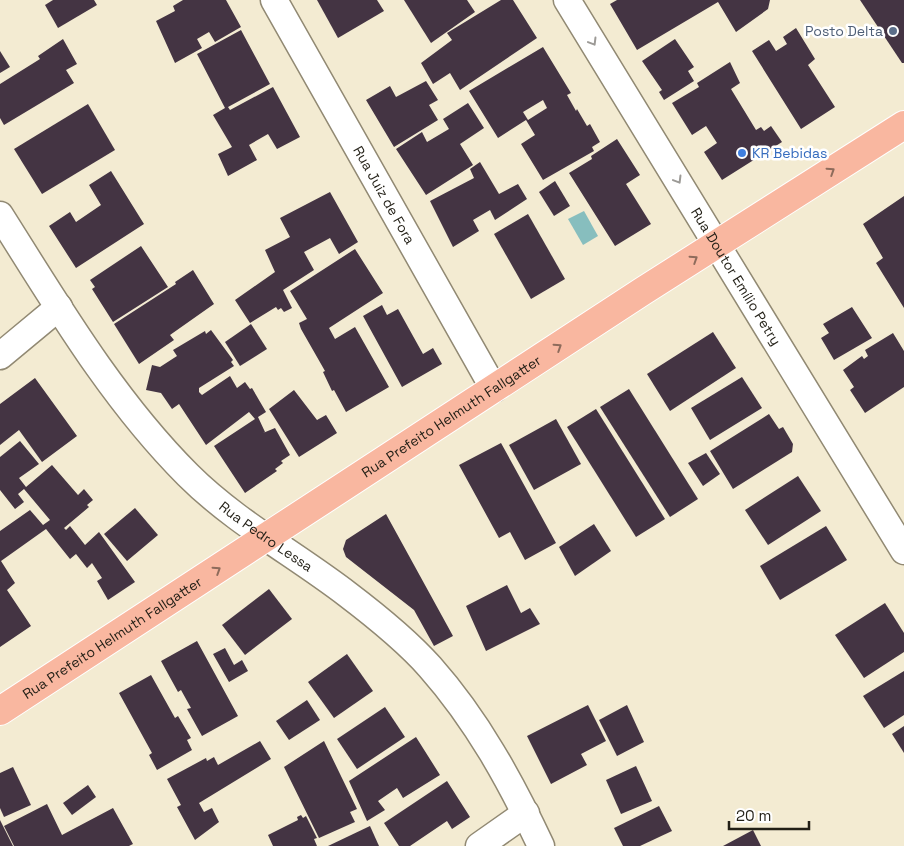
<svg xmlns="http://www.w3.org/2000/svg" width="904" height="846" viewBox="0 0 904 846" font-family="'Space Grotesk',sans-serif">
<rect width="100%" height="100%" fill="#f3ebd2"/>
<polygon fill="#87bebe" points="584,211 598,236 583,245 568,219"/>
<g fill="#443443" fill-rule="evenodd">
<polygon points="53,0 94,0 97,5 58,28 45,5"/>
<polygon points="183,0 226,0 241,27 215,42 209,32 197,39 202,48 175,63 156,21 175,11 173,6"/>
<polygon points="317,0 377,0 384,11 338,38"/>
<polygon points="404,0 467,0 475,12 431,43"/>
<polygon points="501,0 513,0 537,38 460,90 450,73 433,84 421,63 452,40 447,33"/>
<polygon points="617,0 770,0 768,9 736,32 718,2 637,50 610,4"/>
<polygon points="860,0 904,0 904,63 902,63"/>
<polygon points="796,28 815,59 808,65 835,107 801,129 752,51 769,40 776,51 787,44 783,37"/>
<polygon points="241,30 270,84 228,107 230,110 273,87 300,137 277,149 268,134 249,145 257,160 228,176 218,154 232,147 213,115 225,108 197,54"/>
<polygon points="63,39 77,64 66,70 74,83 4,125 0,118 0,84 40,59 38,56"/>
<polygon points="675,39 694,67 688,71 694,81 664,100 659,92 662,90 642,61"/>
<path d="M543,47L571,93L567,95L576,111L577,109L587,126L590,124L600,142L592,147L594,151L543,180L521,144L535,135L526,120L498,138L469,91ZM543,100L547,108L528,120L523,112Z"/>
<polygon points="0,51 10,67 0,73"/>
<polygon points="730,62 740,83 731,89 756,130 761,127 764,131 771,126 782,142 722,180 704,152 717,143 706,126 692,135 672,103 699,87 697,83"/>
<polygon points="426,81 438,100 429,105 438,120 394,147 366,100 390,86 396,97"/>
<polygon points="468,103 484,128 460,144 473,165 426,195 396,149 422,132 427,142 449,129 443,119"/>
<polygon points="88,104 115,150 42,194 14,149"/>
<polygon points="617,139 640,175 626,184 651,224 615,246 569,173 592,159 591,156"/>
<polygon points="480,162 499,194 518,184 527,199 495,220 490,210 473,220 479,231 453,247 430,201 474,178 470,169"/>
<polygon points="111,171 144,224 76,268 49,226 70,212 76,222 101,205 89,185"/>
<polygon points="555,181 570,206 554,216 539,192"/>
<polygon points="330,192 358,242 339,254 330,238 304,252 314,270 283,290 292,308 284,312 281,308 278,310 276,307 250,323 235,300 275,272 265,250 290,237 280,218"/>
<polygon points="904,196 904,308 876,263 883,258 863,224"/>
<polygon points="528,214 565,279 531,299 494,234"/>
<polygon points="141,246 168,287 113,322 92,289 95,287 90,280"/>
<polygon points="355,249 383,293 329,328 335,339 355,327 389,387 346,412 334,390 332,391 323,372 325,371 301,329 299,323 307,319 290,291"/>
<polygon points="193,270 214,304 170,335 174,340 139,364 114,324 176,284 175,282"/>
<polygon points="382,305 387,315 398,309 423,354 433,348 442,364 402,387 363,316"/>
<polygon points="852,307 872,338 834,360 821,338 829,333 823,324"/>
<polygon points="251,324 267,349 240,366 225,342"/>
<polygon points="211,330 233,360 231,362 234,366 199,388 199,392 202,395 230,376 237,388 245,382 250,389 252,388 266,412 258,417 265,432 263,433 275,428 290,455 281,461 283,463 275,469 277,471 245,493 214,446 255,419 249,412 206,445 179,404 172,409 161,393 146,390 152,365 160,367 177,356 173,350 205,331 206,334"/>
<polygon points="713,332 736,368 670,411 647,374"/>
<polygon points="893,333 904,351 904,387 865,413 850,390 854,387 843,370 862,356 864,359 868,356 865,350"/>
<polygon points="742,377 762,408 710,440 691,408"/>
<polygon points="35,378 77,436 42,462 19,430 0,445 0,404"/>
<polygon points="629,389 698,499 670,517 600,407"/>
<polygon points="294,390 317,420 326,415 337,433 299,457 269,409"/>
<polygon points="596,409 665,519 636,537 567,427"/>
<polygon points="769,414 779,429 783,427 793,444 792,452 733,489 710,451"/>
<polygon points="556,419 581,464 534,490 509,445"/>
<polygon points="20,441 39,464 19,478 26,487 52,465 78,495 84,489 93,500 87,505 89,507 64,528 66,530 70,526 85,545 99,532 135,582 108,600 97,581 102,578 92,563 87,568 76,554 70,559 46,529 1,561 15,583 7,590 31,626 0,647 0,531 30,510 43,525 50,520 24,489 18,494 24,502 15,509 0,490 0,457"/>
<polygon points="501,443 556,543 525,560 510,532 499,538 459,465"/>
<polygon points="706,453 720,474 703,486 688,463"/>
<polygon points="798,476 821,511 768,545 745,510"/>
<polygon points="135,508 158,535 127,561 104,534"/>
<polygon points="386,514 453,636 434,646 414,610 346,557 343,549 346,540"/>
<polygon points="594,524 611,551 575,576 559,547"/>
<polygon points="826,526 847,560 780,600 760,566"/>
<polygon points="507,585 521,613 530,608 540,624 486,651 466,606"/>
<polygon points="269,589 292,619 245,655 222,625"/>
<polygon points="885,603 904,633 904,652 864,678 835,635"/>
<polygon points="197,641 238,716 202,736 187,709 191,708 181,690 178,692 161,661"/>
<polygon points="225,648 234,665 242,660 248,671 229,682 213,654"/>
<polygon points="347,654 373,691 334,718 308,682"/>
<polygon points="904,671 904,715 884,728 863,696"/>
<polygon points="151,675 175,718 178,716 191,738 187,740 192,750 157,770 149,755 152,753 119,693"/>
<polygon points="307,700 320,720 289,740 276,721"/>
<polygon points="588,705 606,741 581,754 587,765 551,784 527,736"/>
<polygon points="627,705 644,742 617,756 599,720"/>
<polygon points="385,707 405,737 357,769 337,739"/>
<polygon points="904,726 904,753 892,734"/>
<polygon points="416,737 440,775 403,798 397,788 378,801 385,810 367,821 349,781"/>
<polygon points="260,741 271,759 199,803 204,812 212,808 219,822 195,840 177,807 181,805 167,779 206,758 207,761 214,757 218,765"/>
<polygon points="324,741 357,809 350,812 355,822 319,838 284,767"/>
<polygon points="636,766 652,801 621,814 606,780"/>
<polygon points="13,767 31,805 4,817 0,808 0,773"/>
<polygon points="447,781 470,817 452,829 447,821 410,846 399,846 384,823"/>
<polygon points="88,785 96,797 72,815 63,803"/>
<polygon points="47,804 62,835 113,808 133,844 129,846 14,846 4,826"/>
<polygon points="659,806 672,831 640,846 623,846 614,828"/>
<polygon points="301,815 303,818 306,816 317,838 314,839 317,846 273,846 268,835 298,820 297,817"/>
<polygon points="0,820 13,846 0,846"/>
<polygon points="370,826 379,846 328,846"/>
<polygon points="753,830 761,846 723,846"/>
</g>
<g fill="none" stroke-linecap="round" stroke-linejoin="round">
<defs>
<g id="street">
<path id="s1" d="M274,0L494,389"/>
<path id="s2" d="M567,0L904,551"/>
<path id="s3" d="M0,215C57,305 112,399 188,475C235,522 295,554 347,594C376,616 406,640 430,667C477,720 511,782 541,846"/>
<polyline points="0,356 59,307"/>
<polyline points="479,846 526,813"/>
</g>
<g id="primary">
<path id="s4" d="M0,711L643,291L904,125"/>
</g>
</defs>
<use href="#street" stroke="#918973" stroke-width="29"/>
<use href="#primary" stroke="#fff" stroke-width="30"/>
<use href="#street" stroke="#fff" stroke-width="26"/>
<use href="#primary" stroke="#f9b7a0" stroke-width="28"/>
</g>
<defs><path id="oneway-chevron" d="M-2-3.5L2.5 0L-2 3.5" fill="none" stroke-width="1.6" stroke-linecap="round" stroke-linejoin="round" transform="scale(1.25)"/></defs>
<g stroke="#9c9a96">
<use href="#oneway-chevron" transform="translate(593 42) rotate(59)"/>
<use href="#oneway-chevron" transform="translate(678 180) rotate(59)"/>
</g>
<g stroke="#8e6b5b">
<use href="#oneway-chevron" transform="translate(831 171) rotate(-33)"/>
<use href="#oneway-chevron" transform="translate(694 259) rotate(-33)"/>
<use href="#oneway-chevron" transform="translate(558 347) rotate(-33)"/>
<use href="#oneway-chevron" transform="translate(217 570) rotate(-33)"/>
</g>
<circle fill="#5c6f8a" stroke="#fff" stroke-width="2" cx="893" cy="31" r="5"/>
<circle fill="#3f7fe0" stroke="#fff" stroke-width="2" cx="742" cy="153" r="5"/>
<g text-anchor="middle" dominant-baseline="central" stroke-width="5" stroke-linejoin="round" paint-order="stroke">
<g font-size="14" fill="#4e5e75" stroke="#fff" text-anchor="end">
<text x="883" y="31">Posto Delta</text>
</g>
<g font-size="14" fill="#366cbe" stroke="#fff" text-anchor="start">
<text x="752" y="153">KR Bebidas</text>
</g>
<g font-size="14" fill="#221f16" stroke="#fff">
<text stroke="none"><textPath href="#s1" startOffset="224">Rua Juiz de Fora</textPath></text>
<text stroke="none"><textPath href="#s2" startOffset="324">Rua Doutor Emílio Petry</textPath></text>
<text stroke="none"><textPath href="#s4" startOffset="539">Rua Prefeito Helmuth Fallgatter</textPath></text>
<text stroke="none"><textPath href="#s3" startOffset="421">Rua Pedro Lessa</textPath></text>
<text stroke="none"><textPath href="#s4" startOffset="134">Rua Prefeito Helmuth Fallgatter</textPath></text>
</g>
</g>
<path d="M729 821v8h80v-8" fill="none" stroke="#221f16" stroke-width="2.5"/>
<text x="736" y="821" font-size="15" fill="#221f16" stroke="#ffffff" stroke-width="4" paint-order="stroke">20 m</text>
</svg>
